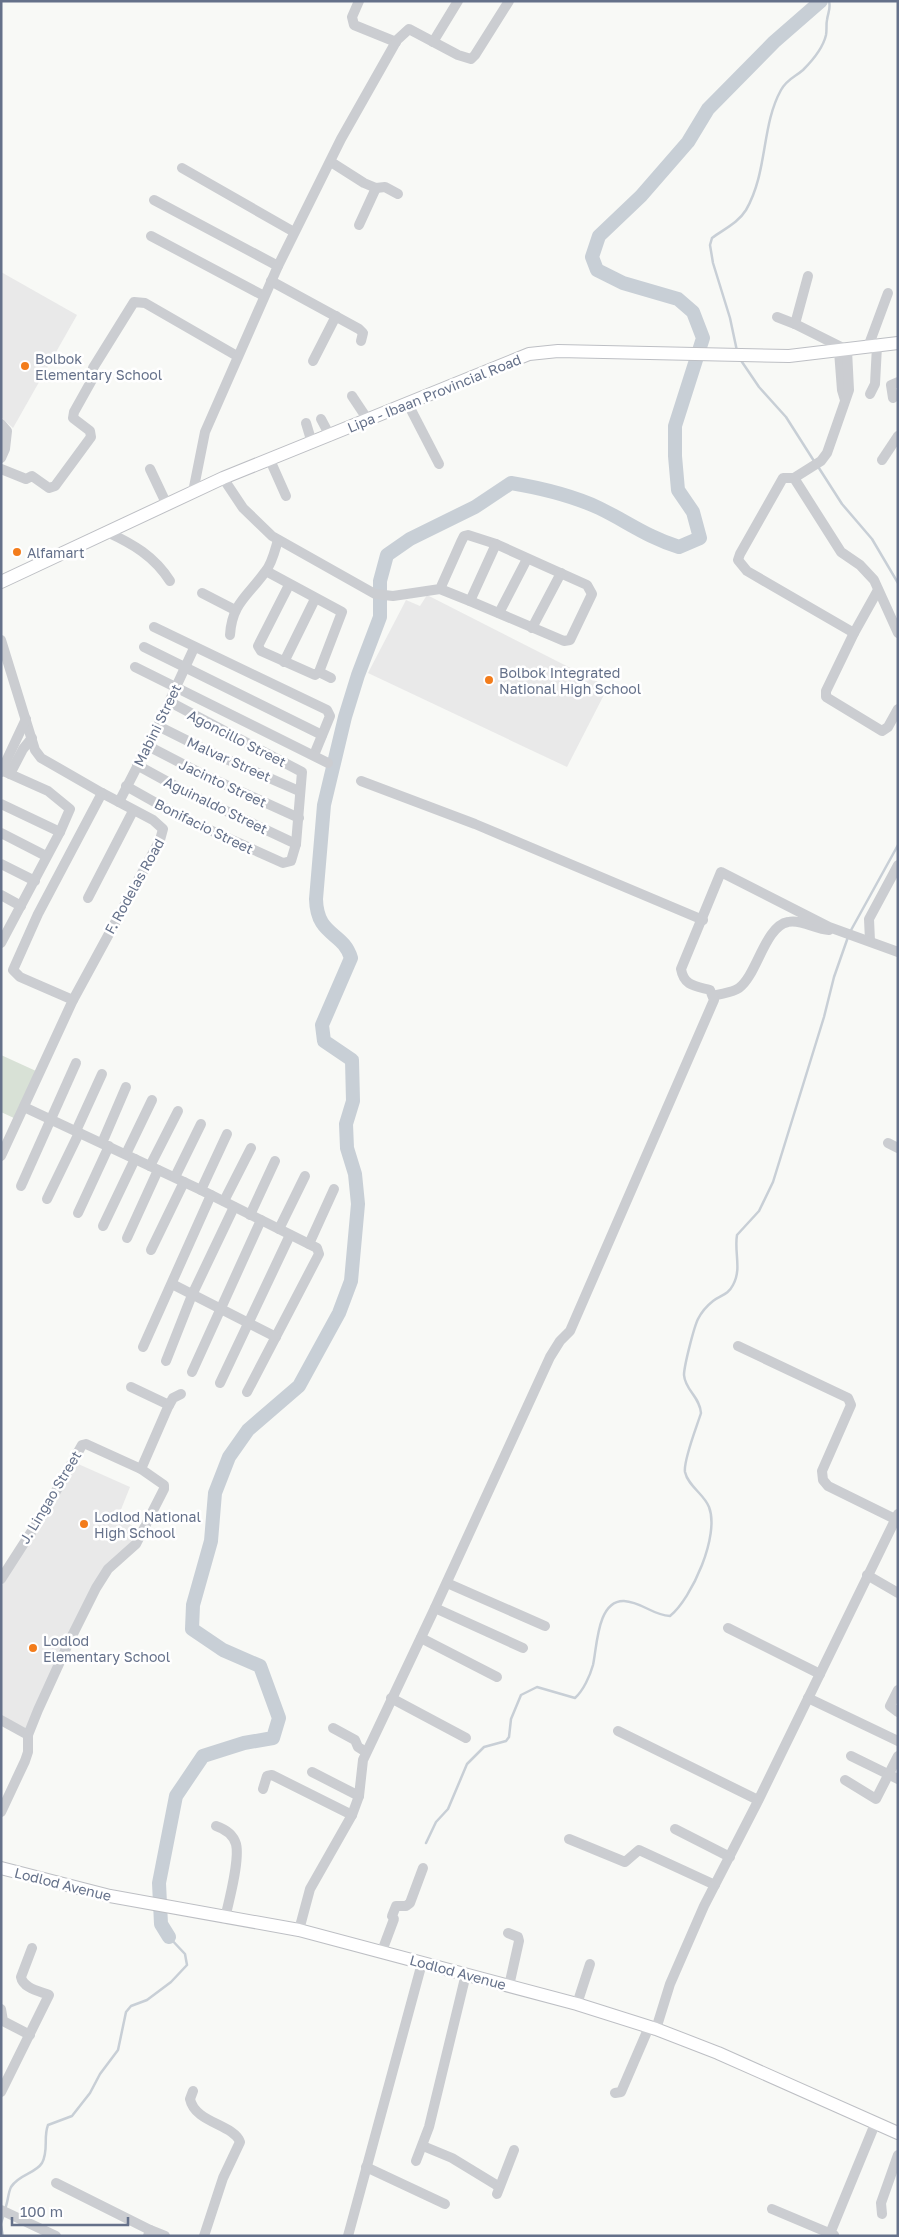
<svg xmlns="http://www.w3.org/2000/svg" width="899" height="2237" viewBox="0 0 899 2237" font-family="'Golos Text',sans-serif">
<rect width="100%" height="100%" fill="#f8f9f6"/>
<g fill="#e9e9e9">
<polygon points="1,272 77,315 13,428 1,417"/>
<polygon points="427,595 608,687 567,767 368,673 406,600 420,606"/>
<polygon points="76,1463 130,1487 118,1517 141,1531 137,1542 108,1564 26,1731 1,1717 1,1587 20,1552"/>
</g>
<polygon fill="#d8e1d6" points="1,1055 36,1071 16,1119 1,1112"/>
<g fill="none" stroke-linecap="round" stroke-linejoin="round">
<g stroke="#c8cfd6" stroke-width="2.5">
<path d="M737,351L730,318L713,263L710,245L712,238C724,229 738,223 746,210C768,172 761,126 781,90C787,79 795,77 803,70C813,60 823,48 826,35C827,30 826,24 827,20C828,12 831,9 829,1"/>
<polyline points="740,359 759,387 786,417 814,461"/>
<polyline points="817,465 842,504 872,539 898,583"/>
<polyline points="850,932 898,845"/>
<path d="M426,1843L436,1822L448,1809L467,1764L484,1747L506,1741L509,1737L511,1719L521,1695L537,1687L575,1698C583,1691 590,1676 593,1665C597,1648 597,1600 624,1601C642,1602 652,1615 670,1616C692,1598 720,1535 709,1507C704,1494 688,1486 685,1472C683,1461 697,1426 701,1413C700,1397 685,1390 684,1375C684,1366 694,1327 698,1319C701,1313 708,1305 713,1301C721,1295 728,1295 733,1285C742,1269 734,1252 737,1235L759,1211L773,1182L824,1017L834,977L848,937"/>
<path d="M5,2209C8,2202 8,2193 11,2187C19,2174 35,2174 42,2163C49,2150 43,2138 48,2125L72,2116L90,2093L100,2074L118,2050L126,2012L131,2006L147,2000L171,1982L187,1965L185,1954L169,1937"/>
<polyline points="1,2223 4,2214"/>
<polyline points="1,2226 3,2236"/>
</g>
<path stroke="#c8cfd6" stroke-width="14" d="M169,1937L161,1924L159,1883L176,1796L203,1756L244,1743L273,1738L279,1718L260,1666L223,1650L192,1629L193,1605L211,1541L215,1493L229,1457L248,1430L299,1386L339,1313L351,1281L358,1204L355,1174L347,1148L346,1124L353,1101L352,1060L324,1041L322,1025L351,958C343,931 317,937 316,899L324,805L345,717L358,675L380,617V581L387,555L410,539L475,507L511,483C541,488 571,495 599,508C628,522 647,537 679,547L700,538L693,512L678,490L675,456V426L703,338L693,312L678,299L623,283L597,270L592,257L599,236L641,196L688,142L708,109L774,42L821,1"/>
<defs>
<g id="major">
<polyline points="1,582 223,478 529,354 558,351 789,356 898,343"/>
<polyline points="1,1868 110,1896 299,1930 577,2004 656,2029 718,2053 898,2133"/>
</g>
</defs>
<use href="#major" stroke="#bdbfc4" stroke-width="14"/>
<g stroke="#cbcdd1" stroke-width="10">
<polyline points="359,1 352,17 354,25 396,42"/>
<polyline points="433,42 458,1"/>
<polyline points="331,162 364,183 376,188 385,187 398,194"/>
<polyline points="182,168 294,232"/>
<polyline points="154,200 278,266"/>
<polyline points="359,225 376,188"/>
<polyline points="151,236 264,296"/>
<polyline points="271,281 359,329 363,333 361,341"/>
<polyline points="777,317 795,324"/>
<polyline points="868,347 888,293"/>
<polyline points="839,351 842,390 845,400"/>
<polyline points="313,361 336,316"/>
<polyline points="870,394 875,384 877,346"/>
<polyline points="352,396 368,420"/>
<polyline points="893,398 891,385 898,382"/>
<polyline points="408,404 439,464"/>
<polyline points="321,419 330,436"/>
<polyline points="306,423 312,443"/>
<polyline points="1,424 7,431 5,449 1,458"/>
<polyline points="270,460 286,496"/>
<polyline points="882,460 898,436"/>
<polyline points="1,469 26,479 32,476 49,488 55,486 91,437 90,431 73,418 74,412 93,378 93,368 134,302 145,303 237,356"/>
<polyline points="150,469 167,505"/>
<polyline points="223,478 243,508 272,536 375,594 393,596 440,589 470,601 564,641 570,640 592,594 587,585 496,544 468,535 464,536 461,542 440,589"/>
<polyline points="794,478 821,461 827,453 849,390 847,350 795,324 808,276"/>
<polyline points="193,492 205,432 278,266 341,139 397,40 409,29 458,55 471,59 475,55 509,1"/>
<path d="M107,532C133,544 154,556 170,581"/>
<polyline points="266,571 342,612 319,672 315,675 261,651 258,646 289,585"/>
<polyline points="878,590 854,633 826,691 826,697 882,731 888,727 898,709"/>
<polyline points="202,593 235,610"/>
<polyline points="470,601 496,544"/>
<polyline points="499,613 527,559"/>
<polyline points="154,627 327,710 330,716 314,755"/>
<polyline points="532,628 561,573"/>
<polyline points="854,633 747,571 738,560 740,554 783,478 794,478 841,552 860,565 874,580 898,633"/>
<path d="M230,635C232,603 248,596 265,572C272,564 275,550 278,540"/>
<polyline points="1,640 35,750 41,758 102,793 153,820 163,829 160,840 73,1000 1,1156"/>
<polyline points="144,647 322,735"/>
<polyline points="284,662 315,599"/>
<polyline points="135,667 328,763"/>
<polyline points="319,672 331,678"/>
<polyline points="158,726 208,751 299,791"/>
<polyline points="148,746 202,774 299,818"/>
<polyline points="137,765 188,793 296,844"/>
<polyline points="1,770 48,791 70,809 60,832 1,943"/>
<polyline points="1,772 26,719"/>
<polyline points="10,774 23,749 32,738"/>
<polyline points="361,781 475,824 703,920"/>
<polyline points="126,786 181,817 283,863 291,861 296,844 302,772 170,702"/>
<polyline points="119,802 158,726 194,648"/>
<polyline points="1,804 60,832"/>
<polyline points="1,833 46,856"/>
<polyline points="1,864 35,881"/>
<polyline points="1,895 21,906"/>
<polyline points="88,898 133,811"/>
<polyline points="870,941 869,919 898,865"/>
<path d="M713,996C722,993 732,993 739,988C757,975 765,926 788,922C801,919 815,929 829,930"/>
<polyline points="73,1000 20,977 13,970 38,914 102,793"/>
<polyline points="24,1107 201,1190 317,1248 319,1254 247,1392"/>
<polyline points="76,1131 102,1074"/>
<polyline points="102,1143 126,1087"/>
<polyline points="888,1143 898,1148"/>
<polyline points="126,1154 152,1100"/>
<polyline points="150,1166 178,1111"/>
<polyline points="175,1177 201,1124"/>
<polyline points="21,1186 76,1063"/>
<polyline points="201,1190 227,1134"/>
<polyline points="47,1199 79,1133"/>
<polyline points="224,1201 251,1148"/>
<polyline points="78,1213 109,1146"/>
<polyline points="250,1215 275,1161"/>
<polyline points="103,1226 135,1159"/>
<polyline points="279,1229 305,1176"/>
<polyline points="127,1238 158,1170"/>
<polyline points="309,1244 334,1189"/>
<polyline points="151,1250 184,1182"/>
<polyline points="172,1284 276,1337"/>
<polyline points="738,1346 848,1398 851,1405 822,1471 823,1480 828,1486 895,1519"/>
<polyline points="143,1347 211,1195"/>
<polyline points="166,1361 192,1295 234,1207"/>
<polyline points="192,1372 261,1220"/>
<polyline points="220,1383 290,1235"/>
<polyline points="131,1387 169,1405"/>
<polyline points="141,1469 168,1407 173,1398 181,1394"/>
<polyline points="867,1575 898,1593"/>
<polyline points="1,1579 46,1509 82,1445 86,1444 141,1469 164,1485 164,1489 136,1544 108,1569 96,1588 69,1642 38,1710 28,1735 28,1752 25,1761 1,1812"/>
<polyline points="447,1583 545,1626"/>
<polyline points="435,1608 523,1648"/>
<polyline points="728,1628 820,1674"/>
<polyline points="421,1638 497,1677"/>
<polyline points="898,1690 890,1706 898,1712"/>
<polyline points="391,1698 466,1738"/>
<polyline points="808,1698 898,1741"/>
<polyline points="1,1720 28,1735"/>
<polyline points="333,1728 355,1740 358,1747 366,1752"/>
<polyline points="618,1731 758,1800"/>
<polyline points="851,1756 898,1779"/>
<polyline points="312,1772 359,1796"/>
<polyline points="845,1780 876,1799 898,1756"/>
<polyline points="263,1789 267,1776 272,1775 352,1815"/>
<path d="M216,1826C225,1829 233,1834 236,1844C240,1860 229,1901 225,1918"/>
<polyline points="675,1829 730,1857"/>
<polyline points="569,1839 625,1862 639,1850 715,1885"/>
<path d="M299,1930L310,1889L352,1815L359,1796L363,1760L434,1610L550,1357L560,1341L570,1331L714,1000L710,990C695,986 684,986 681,969L721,872L829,927L898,952"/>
<polyline points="508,1933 518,1937 519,1941 509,1986"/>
<polyline points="382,1951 394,1919 392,1916 396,1906 406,1906 410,1903 423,1868"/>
<polyline points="577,2004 590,1964"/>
<polyline points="1,2009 3,2021 30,2035"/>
<polyline points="656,2029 670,1984 704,1906 757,1803 898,1514"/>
<path d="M193,2091L190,2099C195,2123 233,2124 240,2142L223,2178L204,2236"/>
<path d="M1,2092L49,1995C39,1991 23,1988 21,1977L32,1948"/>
<polyline points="615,2093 621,2092 649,2027"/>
<polyline points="423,2146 452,2158 498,2186"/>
<polyline points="416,2161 429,2127 466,1974"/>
<polyline points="366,2167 445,2204"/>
<polyline points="56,2183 150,2230"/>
<polyline points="497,2194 514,2150"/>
<polyline points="772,2209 834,2235"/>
<polyline points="1,2210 56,2236"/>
<polyline points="882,2214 881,2203 898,2155"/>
<polyline points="148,2236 150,2230 165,2236"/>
<polyline points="348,2236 422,1963"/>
<polyline points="829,2236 875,2124"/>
</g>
<use href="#major" stroke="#fff" stroke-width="12"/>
</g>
<g fill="#f37c1b" stroke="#fff" stroke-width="2">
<circle cx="25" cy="366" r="5"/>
<circle cx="17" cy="552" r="5"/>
<circle cx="489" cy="680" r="5"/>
<circle cx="84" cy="1524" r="5"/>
<circle cx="33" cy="1648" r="5"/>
</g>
<g text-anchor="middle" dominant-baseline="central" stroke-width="5" stroke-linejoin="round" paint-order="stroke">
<g font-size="14" fill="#65718a" stroke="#fff" text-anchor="start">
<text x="35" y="358">Bolbok<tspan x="35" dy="16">Elementary School</tspan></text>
<text x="27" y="552">Alfamart</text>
<text x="499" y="672">Bolbok Integrated<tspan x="499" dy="16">National High School</tspan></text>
<text x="94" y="1516">Lodlod National<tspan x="94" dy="16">High School</tspan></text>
<text x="43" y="1640">Lodlod<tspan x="43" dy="16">Elementary School</tspan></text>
</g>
<g font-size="14" fill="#65718a" stroke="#fff">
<text transform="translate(434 393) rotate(-22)">Lipa - Ibaan Provincial Road</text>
<text transform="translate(157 725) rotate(-64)">Mabini Street</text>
<text transform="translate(237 738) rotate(27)">Agoncillo Street</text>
<text transform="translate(229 759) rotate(24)">Malvar Street</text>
<text transform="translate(223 783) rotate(25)">Jacinto Street</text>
<text transform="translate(216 805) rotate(26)">Aguinaldo Street</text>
<text transform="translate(204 826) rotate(26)">Bonifacio Street</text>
<text transform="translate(134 886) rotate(-61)">F. Rodelas Road</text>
<text transform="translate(50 1497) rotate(-59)">J. Lingao Street</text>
<text transform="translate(63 1884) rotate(14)">Lodlod Avenue</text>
<text transform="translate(458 1972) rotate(15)">Lodlod Avenue</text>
</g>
</g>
<rect width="899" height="2237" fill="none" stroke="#65718a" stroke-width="5"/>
<path d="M12 2217v8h116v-8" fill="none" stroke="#65718a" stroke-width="2.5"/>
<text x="20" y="2217" font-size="15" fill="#65718a" stroke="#ffffff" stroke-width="4" paint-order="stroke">100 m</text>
</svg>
